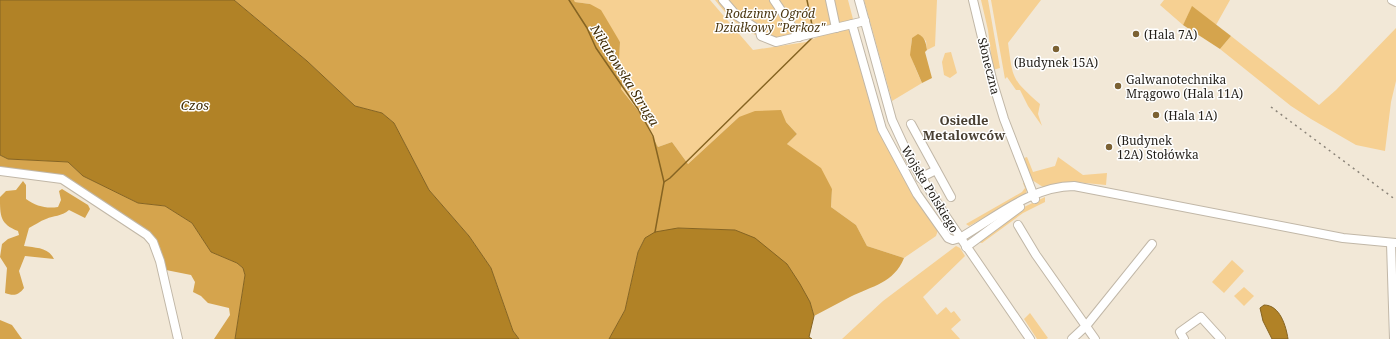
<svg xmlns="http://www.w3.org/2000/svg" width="1396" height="339" viewBox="0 0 1396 339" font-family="'Noto Serif',serif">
<rect width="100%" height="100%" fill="#f2e8d7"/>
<g fill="#f6d092">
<polygon points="574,0 710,0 753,50 806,42 827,33 851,29 881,131 938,230 936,236 904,258 867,246 856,225 831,207 832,189 787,144 797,134 786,122 739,117 688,164 672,142 658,147 639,111 621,89 624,77 619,63 620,42 590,4 575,2"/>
<path d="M715,0H848L854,23C841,25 773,41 766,39C744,33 728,17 715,0Z"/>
<path d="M864,0H937L935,46L927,50L926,41L921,36L912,38C908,55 915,67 922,83L892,101Z"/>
<polygon points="981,0 988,0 1000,68 993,70 988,30"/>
<path d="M991,0H1041L1008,43C1013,80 1012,79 1040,104L1038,114L1042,126L1028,106L1020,90H1016L1007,77L1005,79Z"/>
<polygon points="1164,0 1230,0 1216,25 1192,7 1183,25 1160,5"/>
<polygon points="1396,28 1396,81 1391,102 1385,151 1356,145 1311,119 1291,106 1220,49 1231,36 1319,105 1336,90"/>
<polygon points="951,52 957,73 950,78 944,75 942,62 945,53"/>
<polygon points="1027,157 1033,172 1055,166 1058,157 1083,175 1107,173 1106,185 1075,182 1043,187 1032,180 1024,158"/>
<polygon points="1026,182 1028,188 1025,195 969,226 966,224 1022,192 1025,188 1023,183"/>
<polygon points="1045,197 1045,202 1023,213 982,243 978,242 1022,208"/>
<polygon points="956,246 960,248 965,256 923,297 937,315 946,307 951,313 954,311 961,320 951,329 960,339 842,339 883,301"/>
<polygon points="1232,260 1244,271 1224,293 1212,282"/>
<polygon points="1244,287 1254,296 1244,306 1234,296"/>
<polygon points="1030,313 1048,338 1046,339 1037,339 1024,319"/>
</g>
<g fill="#d5a44d">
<path d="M234,0H574L575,2L590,4L601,10L620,42L619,63L624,77L621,89L640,113L658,147L672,142L688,164L739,117L755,111L781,110L786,122L797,134L787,144L821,168L832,189L831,207L856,225L867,246L904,258C894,283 872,286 850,297C838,303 826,310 814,316L810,302L787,264L735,230L678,228L645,238L638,252L625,310L609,339H519L513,331L491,268L469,236L429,190L394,123L382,113L355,106L307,61Z"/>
<polygon points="1192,6 1231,36 1220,49 1183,25"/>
<path d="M918,34C925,37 926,43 927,50L925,52L932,78L922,83L910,55L912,38Z"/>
<polygon points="0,155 8,159 68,162 83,176 138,203 165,206 192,223 211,252 237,263 243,268 245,275 235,339 214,339 230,315 229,308 208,303 201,296 193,292 195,282 191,275 166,270 156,240 64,177 56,174 0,168"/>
<path d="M23,181L26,185V199C36,206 46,209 58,207L61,200L59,191L62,189L88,205L90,209L85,218L69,210C61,217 54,215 46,219C40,221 35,225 29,228L24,246C36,248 48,247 54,259L25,256L19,271L24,288C18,296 13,296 5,293L7,268L0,257L2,244L8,239L19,235L18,231C0,224 0,216 0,197L6,191L16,190Z"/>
<polygon points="0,320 12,325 22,339 0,339"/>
</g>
<g fill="#b18226" stroke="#866422">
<polygon points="0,0 234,0 307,61 355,106 382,113 394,123 429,190 469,236 491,268 513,331 519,339 235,339 245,275 243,268 237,263 211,252 192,223 165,206 138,203 83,176 68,162 8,159 0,155"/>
<polygon points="678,228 735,230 755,238 787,264 800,284 810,302 814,316 809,337 812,339 609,339 625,310 638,252 645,238 655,232"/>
<path d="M1264,305C1280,305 1286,326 1288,339H1272L1263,321L1260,308Z"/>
</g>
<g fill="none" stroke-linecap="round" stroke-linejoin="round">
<g stroke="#866422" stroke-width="1.5">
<polyline points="569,0 587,28 596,48 638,109 653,136 664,182 655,232"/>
<polyline points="807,0 813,30"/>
<polyline points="664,182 670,178 813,37"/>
</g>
<defs>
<g id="minor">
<polyline points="723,0 736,15 760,31 761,36 776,42 865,21"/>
<polyline points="774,0 799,37"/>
<polyline points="830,0 836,28"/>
<polyline points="859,0 892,120 910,159 945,215 1030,339"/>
<polyline points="973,0 993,83 1004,119 1035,199"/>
<polyline points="1392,0 1396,2"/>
<path d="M852,24L882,129L917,194L948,238L953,240L960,238C996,217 1032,186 1074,186L1343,238L1396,243"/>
<polyline points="911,124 951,197"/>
<polyline points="0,171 62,179 147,235 153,242 160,261 178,339"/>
<polyline points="920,178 936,170"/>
<polyline points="1018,225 1036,255 1095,339"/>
<polyline points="1391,243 1394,339"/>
<polyline points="966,247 1020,207"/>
<polyline points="1072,339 1086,326 1152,244"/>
<polyline points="1184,339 1180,332 1201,317 1221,339"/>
</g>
</defs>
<use href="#minor" stroke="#c1b7a7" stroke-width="10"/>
<use href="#minor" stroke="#fff" stroke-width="8"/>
<polyline stroke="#8b8479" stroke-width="1.5" stroke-dasharray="2 4" stroke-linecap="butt" points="1271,107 1396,200"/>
</g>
<g fill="#7b6133" stroke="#fff" stroke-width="1.5">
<circle cx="1136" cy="34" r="4"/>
<circle cx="1056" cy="49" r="4"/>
<circle cx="1118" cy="86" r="4"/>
<circle cx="1156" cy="115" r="4"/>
<circle cx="1109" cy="147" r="4"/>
</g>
<g text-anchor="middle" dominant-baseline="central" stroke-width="3" stroke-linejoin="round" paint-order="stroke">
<g font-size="12" font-style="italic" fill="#4a3611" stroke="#fff">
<text x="770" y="13">Rodzinny Ogród<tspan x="770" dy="14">Działkowy "Perkoz"</tspan></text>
</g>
<g font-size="12" fill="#221e18" stroke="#fff" text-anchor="start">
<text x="1144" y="34">(Hala 7A)</text>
<text x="1056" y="62" text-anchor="middle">(Budynek 15A)</text>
<text x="1126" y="79">Galwanotechnika<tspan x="1126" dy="14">Mrągowo (Hala 11A)</tspan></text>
<text x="1164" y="115">(Hala 1A)</text>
<text x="1117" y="140">(Budynek<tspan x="1117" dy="14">12A) Stołówka</tspan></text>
</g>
<g font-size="12" fill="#221e18" stroke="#fff">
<text transform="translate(989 66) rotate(76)">Słoneczna</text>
<text transform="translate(930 189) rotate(59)">Wojska Polskiego</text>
</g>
<g font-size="13" font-style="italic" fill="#3f2b04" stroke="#fff">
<text transform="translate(625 75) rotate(58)">Nikutowska Struga</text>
<text x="195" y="105">Czos</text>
</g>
<g font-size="13" font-weight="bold" fill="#483f32" stroke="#fff">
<text x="964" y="120">Osiedle<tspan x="964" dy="15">Metalowców</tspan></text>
</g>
</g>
</svg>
